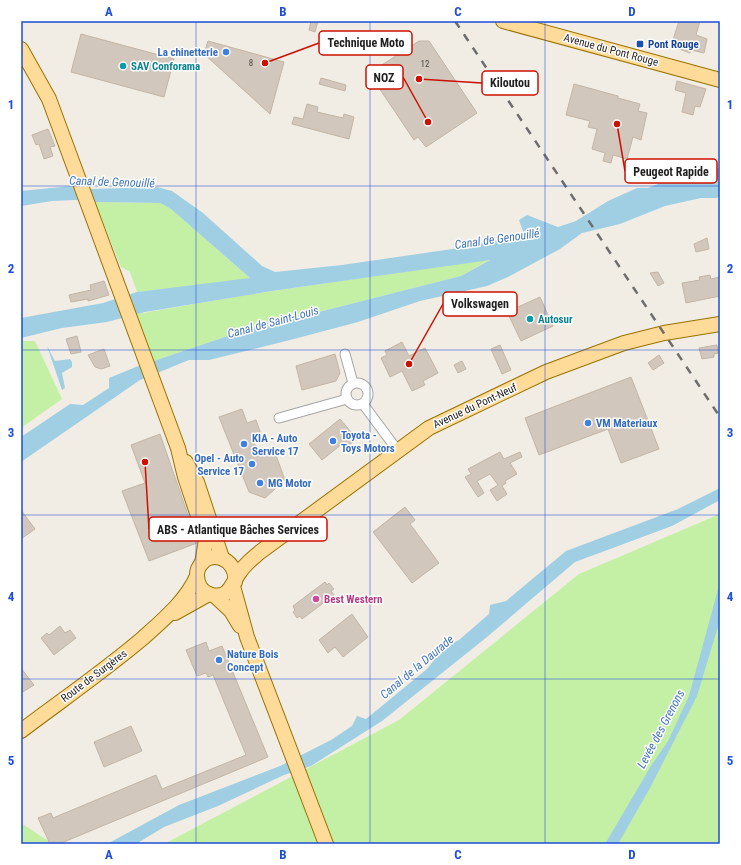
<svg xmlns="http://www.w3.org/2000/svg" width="741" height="865" viewBox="0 0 741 865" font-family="'Roboto Condensed',sans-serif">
<rect width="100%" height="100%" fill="#f1ede4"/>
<g fill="#c4f0a5">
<polygon points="95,202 160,203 171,209 251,279 137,292 130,272 121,267"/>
<polygon points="491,259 461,276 299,317 266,323 154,361 137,314 252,294"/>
<polygon points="21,341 35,341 62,399 21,428"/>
<polygon points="720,514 720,844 164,844 399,720 579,574"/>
<polygon points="21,823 53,844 21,844"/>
</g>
<g fill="#a0cfe3">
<polygon points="720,168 720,196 717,198 701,198 665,206 620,224 582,233 560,249 508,277 487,286 420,301 358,322 294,339 209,360 189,360 140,380 21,462 21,437 70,404 83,405 109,388 109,378 136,367 266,323 299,317 461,276 490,260 272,291 145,312 107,322 62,328 21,338 21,318 103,303 137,292 250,278 171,209 160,203 95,202 75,200 52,201 21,206 21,191 71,186 92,189 157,187 172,191 203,213 262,266 275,272 342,265 466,247 524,234 519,220 527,215 558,227 576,221 608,201 637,188 648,188 687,172 698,172"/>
<polygon points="47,346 55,361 70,359 72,362 72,367 62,373 65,388 62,390"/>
<polygon points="720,488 720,500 672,526 575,562 487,637 382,721 311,766 284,775 218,806 164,827 136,844 107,844 179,805 280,766 331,740 352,726 357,716 366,719 427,669 444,647 459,640 489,614 490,605 506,601 566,551 678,509"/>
<polygon points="720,582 720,620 697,696 650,788 618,844 605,844 651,766 668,741 689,696"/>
</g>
<g fill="#d1c7bc" stroke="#c4b5a5">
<polygon points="311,21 318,21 315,32 309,30"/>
<polygon points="679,21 700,21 696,35 707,39 704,53 691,50 690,53 671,46"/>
<polygon points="81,34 174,59 164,97 71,72"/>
<polygon points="208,41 284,62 270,114 204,54"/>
<polygon points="419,41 429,41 477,113 426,147 418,137 414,140 377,85 382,81 374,70"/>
<polygon points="321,78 346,85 345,91 319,84"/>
<polygon points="677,81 706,89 700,107 695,106 693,115 682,112 686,93 675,90"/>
<polygon points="574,84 618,96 618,98 640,104 638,111 647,113 641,140 633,137 627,159 613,155 611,163 603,161 605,153 592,149 597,129 588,127 590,121 566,115"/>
<polygon points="307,104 318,107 317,112 343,118 344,114 354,117 349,139 292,124 294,117 303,119"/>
<polygon points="48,129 55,146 50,147 53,156 44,159 39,144 36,145 32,135"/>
<polygon points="707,238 709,249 696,252 694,244"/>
<polygon points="658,272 664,283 658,286 650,273"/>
<polygon points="710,275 711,279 720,277 720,296 686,303 682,283 700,280 699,277"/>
<polygon points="104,281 109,295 88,301 88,299 71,302 69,295 91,290 90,285"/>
<polygon points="540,297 553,326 521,341 507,312"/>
<polygon points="77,336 81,352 71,354 66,339"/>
<polygon points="402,342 409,356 425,348 438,373 423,381 425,385 412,391 402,371 390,377 381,358 387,355 385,351"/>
<polygon points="500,345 511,370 502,374 491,349"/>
<polygon points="717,345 718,353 714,354 714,357 702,359 699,348"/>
<polygon points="104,349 110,366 101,369 95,367 88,355"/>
<polygon points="335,354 340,373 336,381 302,390 296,366"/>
<polygon points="659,355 664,363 653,370 648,363"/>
<polygon points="462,361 466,369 458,373 454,365"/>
<polygon points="631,377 659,449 621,463 608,429 539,455 525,418"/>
<polygon points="242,409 247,423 256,420 262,437 253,440 258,452 273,447 285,480 265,498 249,492 219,417"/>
<polygon points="340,419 357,439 345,448 342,444 322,460 309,444"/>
<polygon points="160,434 197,541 197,543 149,561 122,491 145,483 131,445"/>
<polygon points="500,452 504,459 520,452 522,457 510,463 517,474 505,481 506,483 502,486 507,494 497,501 490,490 498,485 490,474 477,481 484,493 478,497 465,477 471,474 468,469"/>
<polygon points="405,507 415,520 410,524 439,563 412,583 373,532"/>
<polygon points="21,510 35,529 21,539"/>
<polygon points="325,582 327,585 329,583 334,589 331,591 334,595 302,619 300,616 297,618 293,612 295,610 293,606"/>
<polygon points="352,614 368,637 343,657 335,647 328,653 319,640"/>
<polygon points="60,626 65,633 70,630 76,638 54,655 41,638 47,633 49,635"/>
<polygon points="206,642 209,651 222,646 268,757 59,844 50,844 38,818 51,813 53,818 156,775 162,789 246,755 213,675 208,677 206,673 197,676 186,650"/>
<polygon points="21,668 34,685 21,693"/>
<polygon points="131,726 142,751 104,767 94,742"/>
</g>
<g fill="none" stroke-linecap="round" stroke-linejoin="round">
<defs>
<g id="minor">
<polyline points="345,354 353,383"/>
<circle cx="357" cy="394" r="11"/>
<polyline points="363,404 398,451"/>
<polyline points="279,418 347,399"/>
</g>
<g id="primary">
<polyline points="503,21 720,80"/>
<polyline points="21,49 49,99 178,448 185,477 206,540 202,563"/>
<polyline points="186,462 197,482 222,558"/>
<path d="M235,582C238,558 208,547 198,569C196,575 197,581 200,587C203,591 207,594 212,595C230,599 232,582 240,572C245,564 253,558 260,552L429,428L546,372L624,343L664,333L720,324"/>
<polyline points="233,586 247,637 326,844"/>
<polyline points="215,596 231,611 240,626"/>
<polyline points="175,613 209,594"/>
<path d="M21,731C62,700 104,671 143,638C163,620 186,601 197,576"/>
</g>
</defs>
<use href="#minor" stroke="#a6a6a6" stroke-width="11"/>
<use href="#primary" stroke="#997200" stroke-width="16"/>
<use href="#minor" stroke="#fff" stroke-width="9"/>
<use href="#primary" stroke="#ffdb9a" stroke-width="14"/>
<polyline stroke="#6d6d6d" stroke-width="2.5" stroke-dasharray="8 8" stroke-linecap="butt" points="455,21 720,417"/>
</g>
<path fill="none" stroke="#1d4ed8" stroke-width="1" stroke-opacity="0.55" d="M196,21V844M370,21V844M545,21V844M21,186H720M21,350H720M21,515H720M21,679H720"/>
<rect fill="#1a4fb4" stroke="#fff" stroke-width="1.5" x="636" y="40" width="8" height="8" rx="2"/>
<g fill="#3f7fe0" stroke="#fff" stroke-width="1.5">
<circle cx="226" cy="52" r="4"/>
<circle cx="588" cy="423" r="4"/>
<circle cx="333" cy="441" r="4"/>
<circle cx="244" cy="444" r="4"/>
<circle cx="252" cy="464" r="4"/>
<circle cx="260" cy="483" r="4"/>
<circle cx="219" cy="660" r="4"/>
</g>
<g fill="#0f9aa8" stroke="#fff" stroke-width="1.5">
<circle cx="123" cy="66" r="4"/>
<circle cx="530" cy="319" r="4"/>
</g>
<circle fill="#d1479c" stroke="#fff" stroke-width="1.5" cx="316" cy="599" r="4"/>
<g text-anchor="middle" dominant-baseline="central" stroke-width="3" stroke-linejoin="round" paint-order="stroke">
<g font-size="9" fill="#4c4946">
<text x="251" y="63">8</text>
<text x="425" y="64">12</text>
</g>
<g font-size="11" font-weight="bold" fill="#164399" stroke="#fff" text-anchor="start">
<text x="648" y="44">Pont Rouge</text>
</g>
<g font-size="11" fill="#1f1f1f" stroke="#fff">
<text transform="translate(611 50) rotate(15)">Avenue du Pont Rouge</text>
<text transform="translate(475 406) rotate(-25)">Avenue du Pont-Neuf</text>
<text transform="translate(94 676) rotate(-37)">Route de Surgères</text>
</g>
<g font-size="11" font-weight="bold" fill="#366cbe" stroke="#fff" text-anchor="start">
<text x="218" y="52" text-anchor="end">La chinetterie</text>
<text x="596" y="423">VM Materiaux</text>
<text x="341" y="435">Toyota -<tspan x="341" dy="13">Toys Motors</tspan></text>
<text x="252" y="438">KIA - Auto<tspan x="252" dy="13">Service 17</tspan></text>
<text x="244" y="458" text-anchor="end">Opel - Auto<tspan x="244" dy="13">Service 17</tspan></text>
<text x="268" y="483">MG Motor</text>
<text x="227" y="654">Nature Bois<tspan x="227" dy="13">Concept</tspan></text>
</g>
<g font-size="11" font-weight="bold" fill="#0d838f" stroke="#fff" text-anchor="start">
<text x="131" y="66">SAV Conforama</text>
<text x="538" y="319">Autosur</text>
</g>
<g font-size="11" font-weight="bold" fill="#b23c85" stroke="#fff" text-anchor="start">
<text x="324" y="599">Best Western</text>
</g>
<g font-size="12" font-style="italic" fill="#4174b9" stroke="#fff">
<text transform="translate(112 182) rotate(2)">Canal de Genouillé</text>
<text transform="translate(497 239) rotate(-8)">Canal de Genouillé</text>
<text transform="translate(273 322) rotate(-15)">Canal de Saint-Louis</text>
<text transform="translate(417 667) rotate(-40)">Canal de la Daurade</text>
<text transform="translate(661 729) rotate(-62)">Levée des Grenons</text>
</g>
</g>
<path fill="none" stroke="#cd0f00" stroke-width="1.5" d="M265 63L319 43M428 122L403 77M419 79L482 83M617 124L625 171M409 364L443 304M145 462L149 529"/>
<g fill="#cd0f00" stroke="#fff" stroke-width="1.5">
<circle cx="265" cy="63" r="4"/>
<circle cx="428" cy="122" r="4"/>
<circle cx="419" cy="79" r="4"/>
<circle cx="617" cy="124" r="4"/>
<circle cx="409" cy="364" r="4"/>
<circle cx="145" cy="462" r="4"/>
</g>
<g fill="#fff" stroke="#cd0f00" stroke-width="1.5">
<rect x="319" y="31" width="93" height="24" rx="4"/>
<rect x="366" y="65" width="37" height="24" rx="4"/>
<rect x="482" y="71" width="56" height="24" rx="4"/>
<rect x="625" y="159" width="92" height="24" rx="4"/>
<rect x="443" y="292" width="74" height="24" rx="4"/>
<rect x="149" y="517" width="178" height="24" rx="4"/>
</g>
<g font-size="12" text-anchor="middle" font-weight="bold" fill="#1f1f1f">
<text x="366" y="47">Technique Moto</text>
<text x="384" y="82">NOZ</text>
<text x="510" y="87">Kiloutou</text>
<text x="671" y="176">Peugeot Rapide</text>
<text x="480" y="308">Volkswagen</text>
<text x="238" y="534">ABS - Atlantique Bâches Services</text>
</g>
<rect width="741" height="865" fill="none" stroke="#ffffff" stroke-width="44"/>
<rect x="22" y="22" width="697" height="821" fill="none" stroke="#1d4ed8" stroke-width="1.5"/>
<g font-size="13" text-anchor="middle" font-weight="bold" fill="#1d4ed8">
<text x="109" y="16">A</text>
<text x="283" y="16">B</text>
<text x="458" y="16">C</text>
<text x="632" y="16">D</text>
<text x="11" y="109">1</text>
<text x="730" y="109">1</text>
<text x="11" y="273">2</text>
<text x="730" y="273">2</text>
<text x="11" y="437">3</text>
<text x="730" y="437">3</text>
<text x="11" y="601">4</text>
<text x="730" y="601">4</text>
<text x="11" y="765">5</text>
<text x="730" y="765">5</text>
<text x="109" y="859">A</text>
<text x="283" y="859">B</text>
<text x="458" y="859">C</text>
<text x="632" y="859">D</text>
</g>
</svg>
